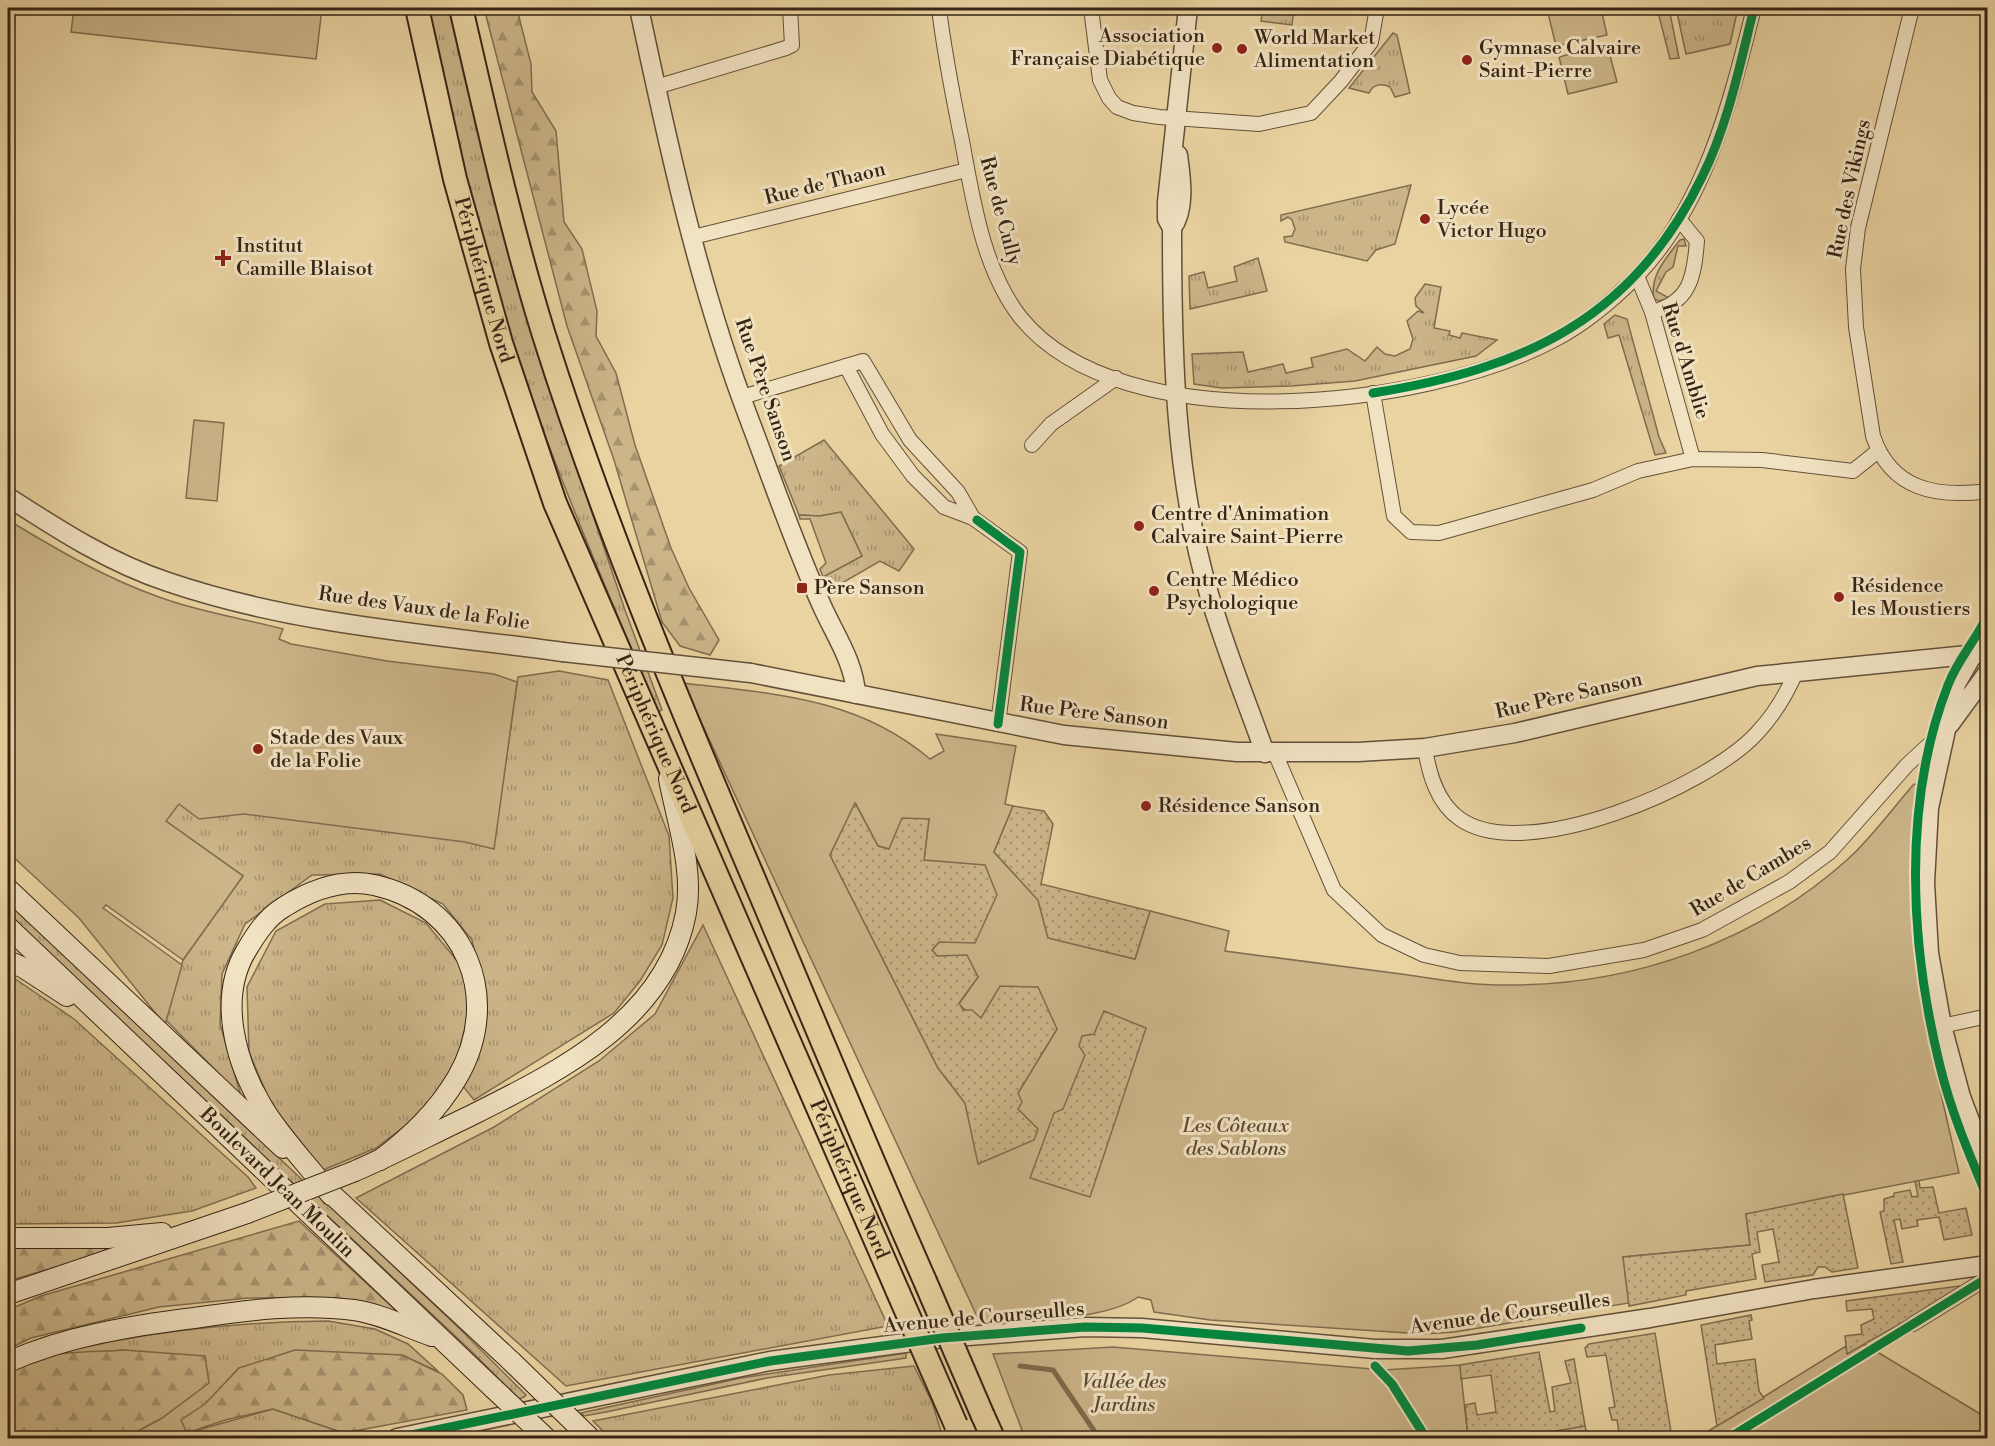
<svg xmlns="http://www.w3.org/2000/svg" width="1995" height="1446" viewBox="0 0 1995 1446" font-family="'Libre Bodoni',serif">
<defs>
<pattern id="grass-tufts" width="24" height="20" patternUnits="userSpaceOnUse" patternTransform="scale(1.5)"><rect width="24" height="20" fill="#cbb589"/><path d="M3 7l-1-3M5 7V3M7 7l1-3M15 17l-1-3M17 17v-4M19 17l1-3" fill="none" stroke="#a6936f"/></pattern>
<pattern id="forest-firs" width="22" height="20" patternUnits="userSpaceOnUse" patternTransform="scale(1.5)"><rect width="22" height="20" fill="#cbb589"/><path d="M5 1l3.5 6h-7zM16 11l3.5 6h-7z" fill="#a6936f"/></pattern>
<pattern id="garden-dots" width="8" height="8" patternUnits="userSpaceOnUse" patternTransform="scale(1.5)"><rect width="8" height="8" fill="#cbb589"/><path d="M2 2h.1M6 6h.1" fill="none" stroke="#a6936f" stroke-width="1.8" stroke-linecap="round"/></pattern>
</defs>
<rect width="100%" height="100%" fill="#e9d3a1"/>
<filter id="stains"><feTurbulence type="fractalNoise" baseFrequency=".00333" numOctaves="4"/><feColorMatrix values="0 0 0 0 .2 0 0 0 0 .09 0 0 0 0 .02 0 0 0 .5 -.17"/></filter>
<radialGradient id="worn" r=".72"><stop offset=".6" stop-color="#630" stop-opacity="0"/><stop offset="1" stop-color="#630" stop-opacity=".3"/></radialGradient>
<g fill="url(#grass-tufts)" stroke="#806d4f" stroke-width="1.5">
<path d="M428,8H454L572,453L625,610L662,710L658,712C610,598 561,484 520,367C480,250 454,129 428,8Z"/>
<polygon points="1263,8 1294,8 1292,25 1261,21"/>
<polygon points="1657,8 1669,8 1679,58 1670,59"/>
<polygon points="1676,8 1738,8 1730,44 1686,54"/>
<path d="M1393,33L1397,35L1410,93L1395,97L1390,87C1382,83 1373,84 1369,93L1349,88Z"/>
<polygon points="1411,185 1395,244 1376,250 1367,261 1285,242 1284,237 1292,236 1295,229 1292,220 1288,217 1281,221 1281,215"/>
<path d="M1684,239L1686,246H1678L1673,267L1666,272L1656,291L1669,298L1659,301L1654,299C1649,276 1667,257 1680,240Z"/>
<polygon points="1258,258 1267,291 1190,309 1189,276 1204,272 1208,288 1237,281 1234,267"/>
<polygon points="1425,284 1441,287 1434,328 1450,331 1449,335 1460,338 1462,333 1497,340 1476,356 1355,381 1291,386 1222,388 1194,384 1192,354 1243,352 1248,372 1283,364 1286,373 1313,367 1311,358 1347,349 1365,361 1377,347 1385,354 1395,356 1410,349 1413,339 1407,321 1418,311 1424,313 1416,306 1415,298"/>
<polygon points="1615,315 1627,319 1659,437 1666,453 1655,455 1619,335 1608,338 1604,324"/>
<polygon points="824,440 914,549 899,571 880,561 830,590 823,577 862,556 841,512 820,516 799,515 779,466"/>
<polygon points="559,671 608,680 669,836 673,898 662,945 640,981 614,1013 474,1100 463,1086 475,1058 486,1000 472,940 443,904 380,874 312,875 245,924 222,974 220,1024 241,1096 166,1020 183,960 243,876 163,819 180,799 494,844 518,677"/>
<polygon points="380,900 426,923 459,963 471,1004 457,1060 422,1113 376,1148 323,1170 271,1104 249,1052 247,987 276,931 325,904"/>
<polygon points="8,902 458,1327 526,1395 524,1397 519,1399 470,1350 8,915"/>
<polygon points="703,925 888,1326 566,1386 356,1198 494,1127 599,1061 655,1014"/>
<polygon points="8,974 74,1019 248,1177 256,1188 192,1211 116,1223 8,1224"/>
<path d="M328,1321L375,1329L408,1344L439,1372L402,1355L361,1354L239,1368L205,1405L182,1420L187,1433L273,1409L344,1433L303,1438H125L162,1418L124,1350L40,1357C139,1333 227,1322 328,1321Z"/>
<polygon points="906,1353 906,1358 767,1378 606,1412 584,1416 581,1413 741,1378"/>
<polygon points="914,1366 932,1402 943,1438 610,1438 593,1421 829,1375"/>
</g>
<g fill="url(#forest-firs)" stroke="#806d4f" stroke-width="1.5">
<polygon points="484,8 517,9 531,64 532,92 556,131 564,222 582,249 597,311 596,336 616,373 635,445 671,548 689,588 719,640 710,655 680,646 662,622 614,460 567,326"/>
<polygon points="299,1221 402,1316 331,1298 248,1298 159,1307 31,1338 8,1349 8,1310 41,1296"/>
<polygon points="8,1245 58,1248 107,1246 103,1253 8,1281"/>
<path d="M124,1350L205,1356L209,1383L162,1418L125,1438H8V1372C29,1349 94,1353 124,1350Z"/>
<polygon points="295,1350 402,1355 442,1374 463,1395 467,1410 344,1433 273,1409 225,1420 187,1433 181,1420 205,1404 239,1368"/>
</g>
<g fill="#cbb589" stroke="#806d4f" stroke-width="1.5" fill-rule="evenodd">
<polygon points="74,8 322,8 316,59 71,32"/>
<polygon points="1555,8 1601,8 1607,35 1556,46 1547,9"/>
<polygon points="1607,44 1617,82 1568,94 1559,57"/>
<polygon points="194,420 224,423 217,501 186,498"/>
<polygon points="841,512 862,556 823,577 820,569 826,563 810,519 800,519 799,515 820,516"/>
<path d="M8,520C56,549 105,578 159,597C199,612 242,618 283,629L279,639L291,644L387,661L494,674L517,682L494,849L465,842L244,814L199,819L179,804L166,821L243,876L183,960L106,905L103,908L182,965L165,1025L79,918L8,852Z"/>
<path d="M683,683C774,694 857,697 930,759L944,751L936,734L1016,746L1005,804L1013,806L994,852L1038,900L1048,938L1135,959L1150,911L1229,931L1225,951C1284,959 1343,966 1401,974C1437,979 1474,986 1510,985C1633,985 1756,942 1848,859C1873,836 1892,809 1914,784L1918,785C1896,920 1930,1043 1959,1173L1746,1214L1750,1245L1623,1257L1629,1303L1455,1332L1423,1334L1210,1320L1154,1312L1151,1300L1138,1297C1108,1320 1021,1321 981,1325ZM856,804L878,846L889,849L929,819L924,860L939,942L932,950L937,956H967L978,977L959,1004C977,1026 1029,1025 1057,1029L1018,1093V1108L979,1164L965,1103L938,1068L830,855Z"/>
<polygon points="1864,1344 1987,1418 1987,1438 1697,1438 1846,1346 1847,1353"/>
<polygon points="1113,1347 1384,1370 1460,1365 1468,1438 1025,1438 993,1354"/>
<polygon points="1585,1426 1588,1438 1513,1438"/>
</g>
<g fill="url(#garden-dots)" stroke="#806d4f" stroke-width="1.5">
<polygon points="855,803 878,846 889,849 902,818 929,819 924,860 985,865 997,895 975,943 939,942 932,950 937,956 967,955 978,977 959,1003 963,1010 972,1010 981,1018 1000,986 1038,987 1057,1029 1018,1093 1022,1102 1018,1109 1038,1129 1034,1140 978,1164 965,1103 938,1068 830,855"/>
<polygon points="1013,806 1044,811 1053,824 1041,884 1150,911 1135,959 1048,938 1038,900 994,852"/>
<polygon points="1104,1011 1146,1028 1090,1197 1030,1178 1054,1113 1063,1109 1085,1055 1079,1046 1082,1036 1094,1034"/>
<polygon points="1915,1181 1919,1181 1920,1188 1933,1187 1939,1213 1966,1208 1972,1235 1944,1240 1939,1217 1917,1220 1918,1226 1902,1229 1900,1219 1894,1220 1903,1262 1891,1264 1880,1212 1884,1211 1884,1199 1894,1196 1894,1193 1910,1190 1912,1197 1918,1196"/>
<polygon points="1843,1194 1858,1268 1832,1272 1825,1267 1818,1267 1813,1275 1765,1282 1762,1265 1779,1262 1773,1229 1757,1232 1760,1252 1752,1254 1756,1279 1686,1291 1686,1295 1629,1306 1623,1257 1750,1245 1746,1214"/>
<polygon points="1959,1286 1960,1290 1847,1354 1845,1336 1862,1334 1861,1325 1874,1319 1872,1309 1847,1311 1846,1301"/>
<polygon points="1751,1315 1752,1320 1749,1321 1752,1339 1715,1345 1717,1364 1755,1359 1759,1391 1764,1398 1717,1426 1701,1325"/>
<polygon points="1655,1333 1672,1438 1620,1438 1617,1420 1612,1420 1609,1408 1615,1407 1606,1355 1587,1357 1585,1348 1589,1344"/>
<polygon points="1539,1352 1550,1412 1555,1411 1552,1387 1571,1383 1565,1361 1574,1359 1585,1426 1513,1438 1468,1438 1465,1405 1475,1403 1477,1415 1496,1412 1491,1375 1461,1379 1460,1365"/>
</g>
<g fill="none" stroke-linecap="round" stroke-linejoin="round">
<polyline stroke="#7d6a4c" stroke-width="5" points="1020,1366 1053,1370 1099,1438"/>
<defs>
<g id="minor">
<path d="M939,8C944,52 953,97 962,141C973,200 983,270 1021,318C1123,443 1427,408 1554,340C1583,325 1613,300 1636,277C1706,204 1730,103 1754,8"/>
<polyline points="1091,8 1100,80 1109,98 1117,107 1133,113 1159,117 1259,124 1311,113 1341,81 1371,42 1377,8"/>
<path d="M1912,8L1858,228L1853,269L1856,327L1873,436C1891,490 1937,498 1988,491"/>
<polyline points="656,87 786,48 792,45 790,8"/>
<polyline points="693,237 967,170"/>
<polyline points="1637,276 1652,312 1693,459"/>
<path d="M1652,312C1690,302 1694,278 1697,241L1679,219"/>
<polyline points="846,366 882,434 913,476 944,507 973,518 1020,552 998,724"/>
<polyline points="1373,393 1394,516 1411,532 1439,533 1593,490 1638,471 1693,459 1762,460 1853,471 1878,451"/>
<polyline points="742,397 863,361 910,440 958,492 973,518"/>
<polyline points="1032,445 1051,424 1116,378"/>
<path d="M1425,748C1429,774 1437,803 1460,819C1525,865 1708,787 1757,733C1773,716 1787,693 1796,672"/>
<polyline points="1275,753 1334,890 1382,935 1424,955 1460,963 1549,966 1644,950 1702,930 1789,882 1830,852 1907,765 1948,727"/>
<polyline points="1942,1026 1988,1016"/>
<polyline points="1913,1324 1984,1280"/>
</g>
<g id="tertiary">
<path d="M639,8C668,145 698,284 748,416C772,479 794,544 822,606C835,635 854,662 856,694"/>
<path d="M1188,8L1167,202V219L1172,228C1172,350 1174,476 1209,594C1225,648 1246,700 1265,753"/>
<path d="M1172,228C1186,209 1181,177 1178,155"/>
<path d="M8,497C59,530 110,563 168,582C294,625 432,634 563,652"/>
<polyline points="1988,628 1956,684 1929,808 1925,883 1929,953 1942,1026 1961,1097 1988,1168"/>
<polyline points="751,673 1064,735 1237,752 1358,752 1425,748 1515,733 1757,676 1988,653"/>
<polyline points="1950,724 1988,672"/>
<polyline points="397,1438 770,1361 942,1338 1085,1327 1142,1328 1375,1349 1442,1349 1650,1318 1814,1289 1988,1265"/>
</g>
<g id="secondary">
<polyline points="8,889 283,1148"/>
<polyline points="8,927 494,1389"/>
<polyline points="8,961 24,968 67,996"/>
<path d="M355,1171C394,1154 432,1134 470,1116C558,1072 666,1020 686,913C694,869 677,822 669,779"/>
<polyline points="324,1187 511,1361"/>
<path d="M331,1195C309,1166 280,1137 262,1106C235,1061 218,998 246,951C256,934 267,917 284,907C311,890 341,878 374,885C465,905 504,998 457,1078C437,1112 410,1137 380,1160"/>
<polyline points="8,1238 108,1238 162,1233"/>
<polyline points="8,1294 247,1213"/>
<path d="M8,1362C67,1336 130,1326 194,1318C247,1310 301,1303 354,1310C381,1314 406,1327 432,1336"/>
</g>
<g id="trunk">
<path id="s1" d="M417,8L455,179L501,343L555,503L898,1292"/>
<path d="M461,8C486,116 510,225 543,332C603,523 681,708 759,891C814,1021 868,1152 925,1281"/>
<polyline points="983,1416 993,1438"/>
</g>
</defs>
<use href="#minor" stroke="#635038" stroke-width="16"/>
<use href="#tertiary" stroke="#635038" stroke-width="21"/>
<use href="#secondary" stroke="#362515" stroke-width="22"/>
<use href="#trunk" stroke="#362515" stroke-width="26"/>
<use href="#minor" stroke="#f1e2c2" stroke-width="14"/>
<use href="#tertiary" stroke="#f1e2c2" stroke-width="18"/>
<use href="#secondary" stroke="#f1e2c2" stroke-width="20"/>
<use href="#trunk" stroke="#e9d3a1" stroke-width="22"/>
<defs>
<polyline id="tertiary-bridge" points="563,652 751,673"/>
<g id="secondary-bridge">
<polyline points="247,1213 355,1171"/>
<polyline points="511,1361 590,1438"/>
<polyline points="494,1389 546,1438"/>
</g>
<g id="trunk-bridge">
<polyline points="925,1281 983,1416"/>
<polyline points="898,1292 956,1425"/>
</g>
</defs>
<use href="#tertiary-bridge" stroke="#635038" stroke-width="21" stroke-linecap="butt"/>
<use href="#secondary-bridge" stroke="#362515" stroke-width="22" stroke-linecap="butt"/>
<use href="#trunk-bridge" stroke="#362515" stroke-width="26" stroke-linecap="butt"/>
<use href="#tertiary-bridge" stroke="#f1e2c2" stroke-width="18"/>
<use href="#secondary-bridge" stroke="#f1e2c2" stroke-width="20"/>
<use href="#trunk-bridge" stroke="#e9d3a1" stroke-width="22"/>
<defs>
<g id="cycleway">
<path d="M1373,393C1523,369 1633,320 1702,177C1728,125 1740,64 1754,8"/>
<polyline points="977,520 1020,552 998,724"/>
<path d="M1988,614C1977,639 1958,659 1948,685C1902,803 1910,945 1940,1066C1951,1112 1970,1156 1988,1199"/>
<polyline points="1375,1366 1392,1384 1426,1438"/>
<polyline points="397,1438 770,1361 942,1338 1085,1327 1142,1328 1408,1351 1477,1345 1581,1328"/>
<polyline points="1729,1438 1984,1280 1988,1271"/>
</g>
</defs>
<use href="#cycleway" stroke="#f1e2c2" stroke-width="13"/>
<use href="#cycleway" stroke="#00873e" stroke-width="9"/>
</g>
<g fill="#8f2418" stroke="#f1e2c2" stroke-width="2">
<circle cx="1217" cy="48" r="6"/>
<circle cx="1242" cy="49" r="6"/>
<circle cx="1467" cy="60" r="6"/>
<circle cx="1425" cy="219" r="6"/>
<path d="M220 249h6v6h6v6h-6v6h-6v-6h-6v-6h6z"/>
<circle cx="1139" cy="526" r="6"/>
<rect x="796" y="582" width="12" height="12" rx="3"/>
<circle cx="1154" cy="591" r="6"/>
<circle cx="1839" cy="597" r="6"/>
<circle cx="258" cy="749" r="6"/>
<circle cx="1146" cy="806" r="6"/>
</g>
<g text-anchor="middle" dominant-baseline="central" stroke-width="6" stroke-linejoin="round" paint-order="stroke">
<g font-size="20" fill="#362515" stroke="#f1e2c2" text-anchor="start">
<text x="1205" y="36" text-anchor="end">Association<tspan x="1205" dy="23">Française Diabétique</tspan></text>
<text x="1254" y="38">World Market<tspan x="1254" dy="23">Alimentation</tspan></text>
<text x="1479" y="48">Gymnase Calvaire<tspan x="1479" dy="23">Saint-Pierre</tspan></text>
<text x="1437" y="208">Lycée<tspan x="1437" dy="23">Victor Hugo</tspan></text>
<text x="236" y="246">Institut<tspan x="236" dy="23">Camille Blaisot</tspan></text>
<text x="1151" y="514">Centre d'Animation<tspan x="1151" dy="23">Calvaire Saint-Pierre</tspan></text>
<text x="1166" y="580">Centre Médico<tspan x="1166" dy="23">Psychologique</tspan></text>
<text x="1851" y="586">Résidence<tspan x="1851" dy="23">les Moustiers</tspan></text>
<text x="814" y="588">Père Sanson</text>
<text x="270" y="738">Stade des Vaux<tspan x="270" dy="23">de la Folie</tspan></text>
<text x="1158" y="806">Résidence Sanson</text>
</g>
<g font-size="20" fill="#362515" stroke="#f1e2c2">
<text transform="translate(825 184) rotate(-14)">Rue de Thaon</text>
<text transform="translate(1850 189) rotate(-78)">Rue des Vikings</text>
<text transform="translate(1000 211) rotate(75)">Rue de Cully</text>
<text stroke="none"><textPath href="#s1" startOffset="280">Périphérique Nord</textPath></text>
<text transform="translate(1685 361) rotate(73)">Rue d'Amblie</text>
<text transform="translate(765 390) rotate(71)">Rue Père Sanson</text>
<text transform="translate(424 609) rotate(8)">Rue des Vaux de la Folie</text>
<text transform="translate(1569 696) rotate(-13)">Rue Père Sanson</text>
<text transform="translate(1094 714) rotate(7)">Rue Père Sanson</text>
<text stroke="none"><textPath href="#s1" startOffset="766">Périphérique Nord</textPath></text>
<text transform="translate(1751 877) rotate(-31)">Rue de Cambes</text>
<text stroke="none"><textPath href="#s1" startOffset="1252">Périphérique Nord</textPath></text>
<text transform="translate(277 1183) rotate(44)">Boulevard Jean Moulin</text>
<text transform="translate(1510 1314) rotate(-8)">Avenue de Courseulles</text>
<text transform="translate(984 1318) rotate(-5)">Avenue de Courseulles</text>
</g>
<g font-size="20" font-style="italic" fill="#5b4932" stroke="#f1e2c2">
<text x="1236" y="1126">Les Côteaux<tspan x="1236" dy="23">des Sablons</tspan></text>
<text x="1124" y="1382">Vallée des<tspan x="1124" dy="23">Jardins</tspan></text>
</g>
</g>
<rect width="1995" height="1446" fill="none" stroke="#e9d3a1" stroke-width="30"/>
<rect x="9" y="9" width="1977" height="1428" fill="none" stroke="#362515" stroke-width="3"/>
<rect x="15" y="15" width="1965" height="1416" fill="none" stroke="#362515" stroke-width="1.5"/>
<rect width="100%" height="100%" filter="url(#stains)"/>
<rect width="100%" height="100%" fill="url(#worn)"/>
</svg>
